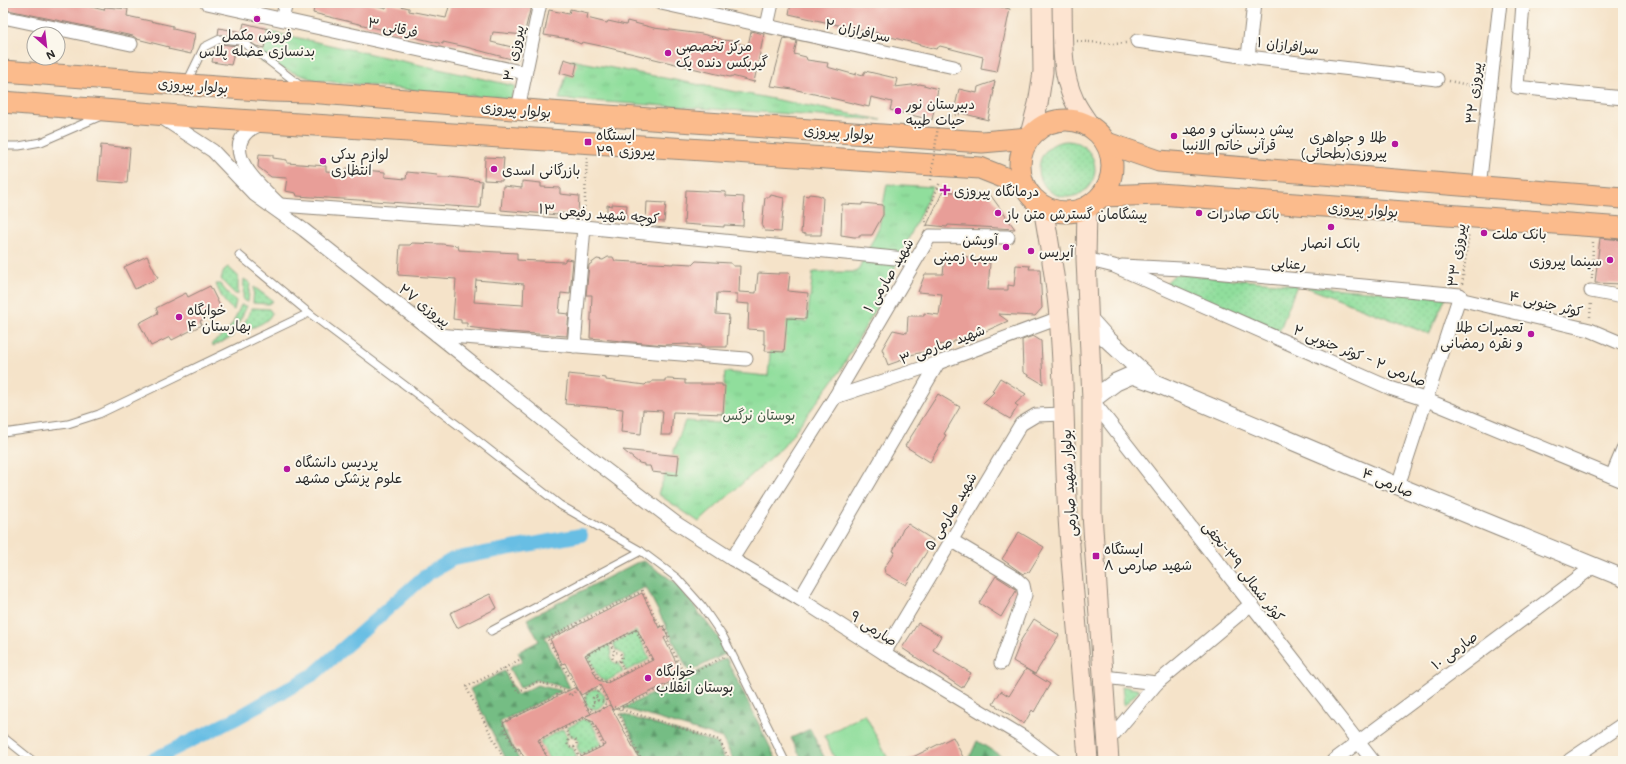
<svg xmlns="http://www.w3.org/2000/svg" width="1626" height="764" viewBox="0 0 1626 764" font-family="Mali,'Playpen Sans Arabic',sans-serif">
<defs>
<pattern id="grass-dots" width="8" height="8" patternUnits="userSpaceOnUse"><rect width="8" height="8" fill="#90de9c"/><path d="M2 2h.1M6 6h.1" fill="none" stroke="#7cbf87" stroke-width="1.8" stroke-linecap="round"/></pattern>
<pattern id="forest-firs" width="22" height="20" patternUnits="userSpaceOnUse"><rect width="22" height="20" fill="#74bd84"/><path d="M5 1l3.5 6h-7zM16 11l3.5 6h-7z" fill="#5f9a6c"/></pattern>
<pattern id="park-tufts" width="24" height="20" patternUnits="userSpaceOnUse"><rect width="24" height="20" fill="#90de9c"/><path d="M3 7l-1-3M5 7V3M7 7l1-3M15 17l-1-3M17 17v-4M19 17l1-3" fill="none" stroke="#7cbf87"/></pattern>
</defs>
<rect width="100%" height="100%" fill="#fbf7ec"/>
<filter id="ink" filterUnits="userSpaceOnUse"><feTurbulence type="fractalNoise" baseFrequency=".025" numOctaves="2"/><feDisplacementMap in="SourceGraphic" scale="8" xChannelSelector="R" yChannelSelector="G"/><feConvolveMatrix kernelMatrix="1 2 1 2 8 2 1 2 1" color-interpolation-filters="sRGB"/></filter>
<filter id="wash" filterUnits="userSpaceOnUse"><feTurbulence type="fractalNoise" baseFrequency=".012" numOctaves="4" result="noise"/><feDisplacementMap in="SourceGraphic" scale="16" xChannelSelector="R" yChannelSelector="G"/><feGaussianBlur stdDeviation="0.9" result="paint"/><feColorMatrix in="noise" values="0 0 0 0 0 0 0 0 0 0 0 0 0 0 0 0 0 1.4 0 .05"/><feComposite in="paint" operator="in"/></filter>
<g filter="url(#wash)">
<rect width="100%" height="100%" fill="#f5e3c9"/>
<g fill="url(#grass-dots)" stroke="#5e8464">
<circle cx="1067" cy="169" r="28"/>
<polygon points="228,267 238,276 238,294 235,294 226,285 221,279 224,270"/>
<polygon points="1175,274 1297,285 1279,332 1165,284"/>
<polygon points="244,279 250,283 248,302 243,300"/>
<path d="M216,284H220L230,296L236,301L234,310C224,304 220,294 216,284Z"/>
<polygon points="1303,286 1446,297 1429,334"/>
<polygon points="254,287 273,301 268,304 253,303"/>
<path d="M241,305L247,306L232,337L213,346L212,343C231,331 232,325 241,305Z"/>
<path d="M252,308L269,309L272,313C268,324 250,328 240,332Z"/>
<polygon points="636,631 650,659 626,671 622,662 624,657 623,654 616,650 613,643"/>
<path d="M609,645L612,653C609,658 612,664 619,663L623,672L607,681L599,678L588,656Z"/>
<polygon points="1122,686 1140,690 1124,706"/>
<circle cx="595" cy="699" r="10"/>
<polygon points="583,719 591,722 602,744 581,755 577,747 579,740 575,737 571,736 567,728"/>
<polygon points="563,729 568,738 566,741 567,746 573,749 577,757 568,761 550,761 540,741"/>
</g>
<g fill="url(#forest-firs)" stroke="#507458">
<polygon points="644,561 676,583 721,641 727,653 689,672 646,587 545,637 570,688 568,688 536,680 520,688 509,668 523,661 518,652 539,641 527,619 636,563"/>
<polygon points="726,658 777,761 734,761 722,738 623,708"/>
<polygon points="504,671 517,695 537,685 562,691 500,722 520,761 507,761 470,689"/>
<polygon points="621,714 716,743 726,761 645,761"/>
<polygon points="810,729 826,761 803,761 791,738"/>
<polygon points="977,741 1009,761 968,761"/>
</g>
<g fill="url(#park-tufts)" stroke="#5e8464">
<polygon points="267,31 515,86 511,100 315,80 261,61"/>
<polygon points="571,60 882,120 559,99"/>
<polygon points="887,184 933,187 875,310 840,371 783,447 699,522 658,494 685,421 720,423 725,372 768,376 773,320 807,322 813,272 857,272 879,227"/>
</g>
<polygon fill="#90de9c" stroke="#5e8464" points="865,714 889,761 836,761 824,736"/>
<g fill="none" stroke-linecap="round" stroke-linejoin="round">
<polyline stroke="#67bee4" stroke-width="14" points="150,761 237,718 314,674 426,575 453,559 581,535"/>
</g>
<g id="blocks">
<g fill="#e89e98" fill-rule="evenodd">
<polygon points="3,3 74,3 104,10 105,7 128,9 127,16 173,26 173,29 195,34 191,54 168,49 169,47 137,39 133,36 3,9"/>
<polygon points="315,3 366,3 386,8 387,3 388,3 409,8 409,11 446,18 450,3 531,3 531,6 524,35 493,32 491,42 520,49 518,59 511,58 511,59 466,47 443,42 443,44 313,13"/>
<polygon points="791,3 997,3 996,6 1010,9 997,72 981,69 983,57 940,46 936,49 887,36 887,35 865,30 865,31 789,14"/>
<polygon points="570,9 588,13 587,18 607,23 608,21 626,25 627,21 654,28 702,34 721,39 722,40 733,41 748,46 751,31 764,34 754,82 732,76 730,77 721,75 601,46 582,42 581,44 569,39 544,35 549,10 569,14"/>
<polygon points="244,23 268,29 264,48 256,46 241,36 218,35 219,28 242,32"/>
<polygon points="784,38 797,41 794,54 806,57 807,60 828,63 827,67 856,75 856,73 863,75 865,71 895,78 897,79 895,87 920,84 938,89 932,120 890,110 892,102 871,97 869,107 793,89 771,86"/>
<polygon points="221,44 236,46 231,65 212,62 215,47"/>
<polygon points="564,59 577,63 574,77 560,73"/>
<polygon points="995,81 993,91 994,91 988,120 954,111 959,89 977,93 978,87"/>
<polygon points="101,145 130,148 127,183 98,181"/>
<polygon points="259,154 273,155 273,158 287,160 287,163 326,166 326,171 346,173 346,168 385,172 385,177 406,179 407,172 437,175 438,178 449,178 450,177 482,181 480,208 297,196 296,193 285,191 287,178 271,177 258,167"/>
<polygon points="485,157 504,158 502,181 484,180"/>
<polygon points="522,181 541,183 541,187 560,188 560,194 579,196 578,214 558,213 558,215 501,210 503,186 522,188"/>
<polygon points="686,190 726,192 726,196 744,197 743,226 724,225 724,227 684,224"/>
<polygon points="943,191 961,193 989,193 1015,229 948,225 947,227 927,225"/>
<polygon points="809,194 818,195 823,197 821,235 805,235 805,234 801,233 804,195 808,196"/>
<polygon points="771,195 784,198 781,232 765,231 762,227 765,197 770,197"/>
<polygon points="647,202 666,203 664,222 646,220"/>
<polygon points="862,203 883,205 883,215 872,235 860,235 860,237 854,237 841,235 842,204 862,205"/>
<polygon points="612,204 627,205 626,218 607,216 607,205 612,206"/>
<polygon points="1600,238 1623,240 1623,284 1595,283"/>
<path d="M412,243L442,244L458,246L459,250L517,253V260L564,262L566,259L573,260L570,294L561,293L559,313L569,314L567,336L507,332L467,327V323H461V320L453,319L456,279L398,275L400,245H410ZM476,280L524,284L523,305L474,302Z"/>
<polygon points="954,255 975,258 974,262 990,263 988,290 1008,290 1008,285 1014,286 1016,265 1030,266 1029,269 1040,269 1042,308 1035,316 998,314 1008,321 986,331 978,332 977,335 973,337 966,337 963,340 954,341 953,343 937,345 937,349 906,356 905,359 888,365 882,349 893,330 907,333 908,316 924,316 924,313 939,315 942,294 918,292 925,274 943,274 945,257 954,258"/>
<polygon points="147,256 158,278 135,289 124,267"/>
<polygon points="608,257 613,257 615,261 673,264 673,263 693,264 696,261 731,263 733,266 740,266 739,292 756,293 758,273 779,274 779,273 790,273 788,291 808,293 806,319 787,318 784,352 765,351 766,344 764,344 764,330 748,329 749,304 737,303 737,294 717,293 716,314 729,315 727,347 701,347 701,345 689,345 689,344 664,345 590,338 592,295 586,295 589,265 597,259 603,260"/>
<polygon points="210,286 222,310 200,321 202,325 172,340 170,337 151,346 139,323 158,313 156,308 186,293 188,297"/>
<polygon points="1033,336 1041,341 1043,384 1023,372 1022,340"/>
<polygon points="568,374 606,378 606,380 645,385 647,383 651,383 652,381 665,381 665,379 669,379 685,380 685,384 722,384 722,386 725,386 723,414 673,412 671,435 661,435 663,411 643,410 641,434 621,432 623,409 565,404"/>
<polygon points="1000,378 1026,394 1015,404 1018,406 1010,419 983,403 994,392 992,391"/>
<polygon points="938,394 960,407 944,434 946,435 930,462 905,446"/>
<polygon points="623,450 679,456 677,475 652,472 650,466 644,466 644,464 639,463"/>
<polygon points="908,524 933,540 931,545 906,585 885,573 884,568 895,552 893,551 903,529"/>
<polygon points="1019,532 1044,547 1029,572 1023,574 1002,559"/>
<polygon points="996,576 1016,589 1016,591 1001,617 979,603"/>
<path d="M642,593L659,628L663,626L668,636L664,638L683,676L613,710L600,685L581,695L565,663L562,664L550,639ZM637,629L653,660L607,683L598,680L585,655Z"/>
<polygon points="490,594 497,608 457,628 450,613"/>
<polygon points="1034,619 1059,635 1035,674 1013,661 1019,646 1018,645"/>
<polygon points="918,623 941,636 933,650 971,673 962,688 902,648"/>
<polygon points="1026,669 1050,684 1034,712 1032,710 1024,724 993,704 1001,691 1009,696"/>
<polygon points="576,687 591,714 586,716 610,705 639,758 633,761 573,761 605,745 593,721 584,717 538,740 549,761 526,761 519,748 516,749 503,723"/>
<polygon points="953,737 965,761 905,761"/>
</g>
</g>
</g>
<g filter="url(#ink)">
<use href="#blocks" fill-opacity="0" stroke="#90877a" stroke-width="1"/>
<g fill="none" stroke-linecap="round" stroke-linejoin="round">
<defs>
<g id="service">
<polyline points="187,82 204,47 220,39 240,41 257,52 301,86"/>
<polyline points="3,146 19,146 41,142 101,116"/>
<polyline points="239,255 309,313"/>
<polyline points="3,433 68,424 99,414 309,313 459,426 560,505 641,551 677,578 702,606 724,638 785,761"/>
<polyline points="491,631 641,551"/>
<polyline points="3,737 33,761"/>
</g>
<g id="minor">
<polyline points="207,3 525,73"/>
<polyline points="661,3 954,67"/>
<polyline points="1523,3 1517,87 1623,98"/>
<polyline points="3,17 131,44"/>
<polyline points="282,19 286,3"/>
<polyline points="767,26 772,3"/>
<polyline points="1137,41 1248,57 1437,79"/>
<polyline points="1248,57 1254,3"/>
<polyline points="518,109 540,3"/>
<polyline points="161,117 213,151 255,195 304,230 437,335 588,456 676,523 732,559 800,599 884,653 1025,738 1055,761"/>
<path d="M264,123C259,125 252,128 248,131C220,155 267,192 283,208"/>
<polyline points="1479,187 1500,3"/>
<polyline points="280,205 584,227 915,260"/>
<polyline points="1086,259 1114,266 1390,388 1427,400 1623,481"/>
<polyline points="1122,266 1182,269 1460,295 1398,486"/>
<polyline points="1591,291 1623,297"/>
<polyline points="1459,299 1590,330 1623,344"/>
<polyline points="437,335 746,359"/>
<polyline points="574,346 584,227"/>
<polyline points="835,397 938,363 1059,318"/>
<polyline points="1092,400 1373,761"/>
<polyline points="1612,476 1623,450"/>
<polyline points="951,540 1015,578 1023,585 1025,595 1001,663"/>
<polyline points="732,559 835,397 930,236 1008,237"/>
<polyline points="800,599 938,363"/>
<polyline points="884,653 1021,424 1036,415 1065,414"/>
<polyline points="1104,677 1157,683"/>
<polyline points="1107,742 1157,683 1250,605"/>
<polyline points="1570,760 1623,724"/>
<polyline points="1333,761 1594,566"/>
</g>
<g id="tertiary">
<polyline points="1089,319 1107,339 1150,379"/>
<polyline points="1092,400 1116,382 1132,375 1155,383 1398,486 1623,578"/>
</g>
<g id="secondary">
<path d="M1062,3C1063,35 1060,71 1074,100C1078,109 1085,118 1090,126"/>
<polyline points="1029,138 1038,104 1043,72 1042,3"/>
<path d="M1043,207C1049,243 1056,280 1059,317C1065,384 1064,450 1068,517C1073,598 1083,679 1088,761"/>
<polyline points="1087,208 1086,259 1092,400 1092,514 1109,761"/>
</g>
<g id="primary">
<polyline points="3,71 271,91 309,92 550,112 982,142 1029,138"/>
<polyline points="3,102 192,117 980,168 1023,185"/>
<circle cx="1066" cy="166" r="46"/>
<polyline points="1107,143 1159,161 1623,198"/>
<polyline points="1102,196 1159,194 1623,228"/>
</g>
</defs>
<use href="#service" stroke="#90877a" stroke-width="9"/>
<use href="#minor" stroke="#90877a" stroke-width="15"/>
<use href="#tertiary" stroke="#90877a" stroke-width="19"/>
<use href="#secondary" stroke="#90877a" stroke-width="21"/>
<use href="#primary" stroke="#90877a" stroke-width="23"/>
<g stroke="#90877a" stroke-width="2.5" stroke-dasharray="1 3" stroke-linecap="butt">
<polyline points="1077,41 1114,44 1126,43"/>
<polyline points="1449,81 1478,87"/>
<polyline points="939,118 960,114"/>
<polyline points="584,215 587,158"/>
<polyline points="927,226 925,219 940,182"/>
<polyline points="1592,279 1593,242"/>
<polyline points="1462,284 1469,233"/>
<polyline points="1590,317 1591,302"/>
<polygon points="636,630 651,659 607,682 599,679 587,655"/>
<polyline points="610,643 615,653"/>
<circle cx="617" cy="657" r="4.5"/>
<polyline points="519,660 505,668 518,692 537,682 567,690"/>
<polyline points="620,661 625,673"/>
<circle cx="595" cy="700" r="11"/>
<polyline points="596,697 598,700 594,702 593,698 596,697 598,690"/>
<polyline points="598,700 606,703"/>
<polyline points="614,707 719,740 730,761"/>
<polyline points="591,709 594,702"/>
<polyline points="565,728 570,739"/>
<circle cx="572" cy="743" r="4.5"/>
<polyline points="574,747 579,756"/>
<polyline points="505,761 466,687 505,668"/>
<polyline points="525,761 519,750 516,751 502,723 567,690 570,696 574,693 576,688 547,638 642,591 660,626 663,625 670,638 667,639 685,676"/>
<polyline points="549,761 539,740 584,718 592,722 603,745 570,761"/>
<polyline points="637,761 641,759"/>
<polyline points="642,761 619,714 621,708 724,657"/>
</g>
<use href="#service" stroke="#fff" stroke-width="7"/>
<use href="#minor" stroke="#fff" stroke-width="13"/>
<use href="#tertiary" stroke="#fff" stroke-width="17"/>
<use href="#secondary" stroke="#fde4d1" stroke-width="19"/>
<use href="#primary" stroke="#fbbb8c" stroke-width="21"/>
<polyline stroke="#90877a" stroke-width="2.5" stroke-dasharray="1 3" stroke-linecap="butt" points="931,180 939,118"/>
</g>
</g>
<g fill="#b5179e" stroke="#fbf7ec" stroke-width="1.5">
<circle cx="257" cy="19" r="4"/>
<circle cx="668" cy="53" r="4"/>
<circle cx="898" cy="111" r="4"/>
<circle cx="1174" cy="136" r="4"/>
<rect x="584" y="138" width="8" height="8" rx="2"/>
<circle cx="1395" cy="144" r="4"/>
<circle cx="323" cy="161" r="4"/>
<circle cx="494" cy="169" r="4"/>
<path d="M943 184h4v4h4v4h-4v4h-4v-4h-4v-4h4z"/>
<circle cx="998" cy="213" r="4"/>
<circle cx="1199" cy="213" r="4"/>
<circle cx="1331" cy="227" r="4"/>
<circle cx="1484" cy="233" r="4"/>
<circle cx="1006" cy="247" r="4"/>
<circle cx="1031" cy="251" r="4"/>
<circle cx="1610" cy="260" r="4"/>
<circle cx="179" cy="317" r="4"/>
<circle cx="1531" cy="334" r="4"/>
<circle cx="287" cy="469" r="4"/>
<rect x="1092" y="552" width="8" height="8" rx="2"/>
<circle cx="648" cy="678" r="4"/>
</g>
<g text-anchor="middle" dominant-baseline="central" stroke-width="4" stroke-linejoin="round" paint-order="stroke">
<g font-size="14" fill="#2b2b2b" stroke="#fbf7ec">
<text transform="translate(393 27) rotate(12)">فرقانی ۳</text>
<text transform="translate(858 30) rotate(12)">سرافرازان ۲</text>
<text transform="translate(1288 45) rotate(7)">سرافرازان ۱</text>
<text transform="translate(513 53) rotate(-78)">پیروزی ۳۰</text>
<text transform="translate(193 85) rotate(4)">بولوار پیروزی</text>
<text transform="translate(1473 93) rotate(-84)">پیروزی ۳۲</text>
<text transform="translate(516 109) rotate(5)">بولوار پیروزی</text>
<text transform="translate(839 132) rotate(4)">بولوار پیروزی</text>
<text transform="translate(1363 209) rotate(4)">بولوار پیروزی</text>
<text transform="translate(599 213) rotate(5)">کوچه شهید رفیعی ۱۳</text>
<text transform="translate(1456 255) rotate(-82)">پیروزی ۳۳</text>
<text transform="translate(1289 263) rotate(5)">رعناپی</text>
<text transform="translate(888 275) rotate(-59)">شهید صارمی ۱</text>
<text transform="translate(1546 303) rotate(13)">کوثر جنوبی ۴</text>
<text transform="translate(425 305) rotate(38)">پیروزی ۲۷</text>
<text transform="translate(942 344) rotate(-20)">شهید صارمی ۳</text>
<text transform="translate(1360 355) rotate(22)">صارمی ۲ - کوثر جنوبی ۲</text>
<text transform="translate(1388 482) rotate(23)">صارمی ۴</text>
<text transform="translate(1068 483) rotate(-93)">بولوار شهید صارمی</text>
<text transform="translate(950 511) rotate(-59)">شهید صارمی ۵</text>
<text transform="translate(1244 571) rotate(52)">کوثر شمالی ۳۹-نجفی</text>
<text transform="translate(874 628) rotate(33)">صارمی ۹</text>
<text transform="translate(1454 650) rotate(-37)">صارمی ۱۰</text>
</g>
<g font-size="14" fill="#2b2b2b" stroke="#fbf7ec" text-anchor="start">
<text x="257" y="34" text-anchor="middle">فروش مکمل<tspan x="257" dy="16">بدنسازی عضله پلاس</tspan></text>
<text x="676" y="45">مرکز تخصصی<tspan x="676" dy="16">گیربکس دنده یک</tspan></text>
<text x="906" y="103">دبیرستان نور<tspan x="906" dy="16">حیات طیبه</tspan></text>
<text x="1182" y="128">پیش دبستانی و مهد<tspan x="1182" dy="16">قرآنی خاتم الانبیا</tspan></text>
<text x="596" y="134">ایستگاه<tspan x="596" dy="16">پیروزی ۲۹</tspan></text>
<text x="1387" y="136" text-anchor="end">طلا و جواهری<tspan x="1387" dy="16">پیروزی(بطحائی)</tspan></text>
<text x="331" y="153">لوازم یدکی<tspan x="331" dy="16">انتظاری</tspan></text>
<text x="502" y="169">بازرگانی اسدی</text>
<text x="954" y="190">درمانگاه پیروزی</text>
<text x="1006" y="213">پیشگامان گسترش متن باز</text>
<text x="1207" y="213">بانک صادرات</text>
<text x="1492" y="233">بانک ملت</text>
<text x="998" y="239" text-anchor="end">آویشن<tspan x="998" dy="16">سیب زمینی</tspan></text>
<text x="1331" y="242" text-anchor="middle">بانک انصار</text>
<text x="1039" y="251">آیریس</text>
<text x="1602" y="260" text-anchor="end">سینما پیروزی</text>
<text x="187" y="309">خوابگاه<tspan x="187" dy="16">بهارستان ۴</tspan></text>
<text x="1523" y="326" text-anchor="end">تعمیرات طلا<tspan x="1523" dy="16">و نقره رمضانی</tspan></text>
<text x="295" y="461">پردیس دانشگاه<tspan x="295" dy="16">علوم پزشکی مشهد</tspan></text>
<text x="1104" y="548">ایستگاه<tspan x="1104" dy="16">شهید صارمی ۸</tspan></text>
<text x="656" y="670">خوابگاه<tspan x="656" dy="16">بوستان انقلاب</tspan></text>
</g>
<g font-size="14" fill="#445847" stroke="#fbf7ec">
<text x="759" y="414">بوستان نرگس</text>
</g>
</g>
<rect width="1626" height="764" fill="none" stroke="#fbf7ec" stroke-width="16"/>
<g transform="translate(46 46) rotate(152)"><circle r="19" fill="#fbf7ec" stroke="#a8a59f"/>
<path d="M0-3L7 15L0 10L-7 15Z" fill="#b5179e"/>
<text y="-6" font-size="11" font-weight="bold" text-anchor="middle" fill="#2b2b2b">N</text>
</g>
</svg>
